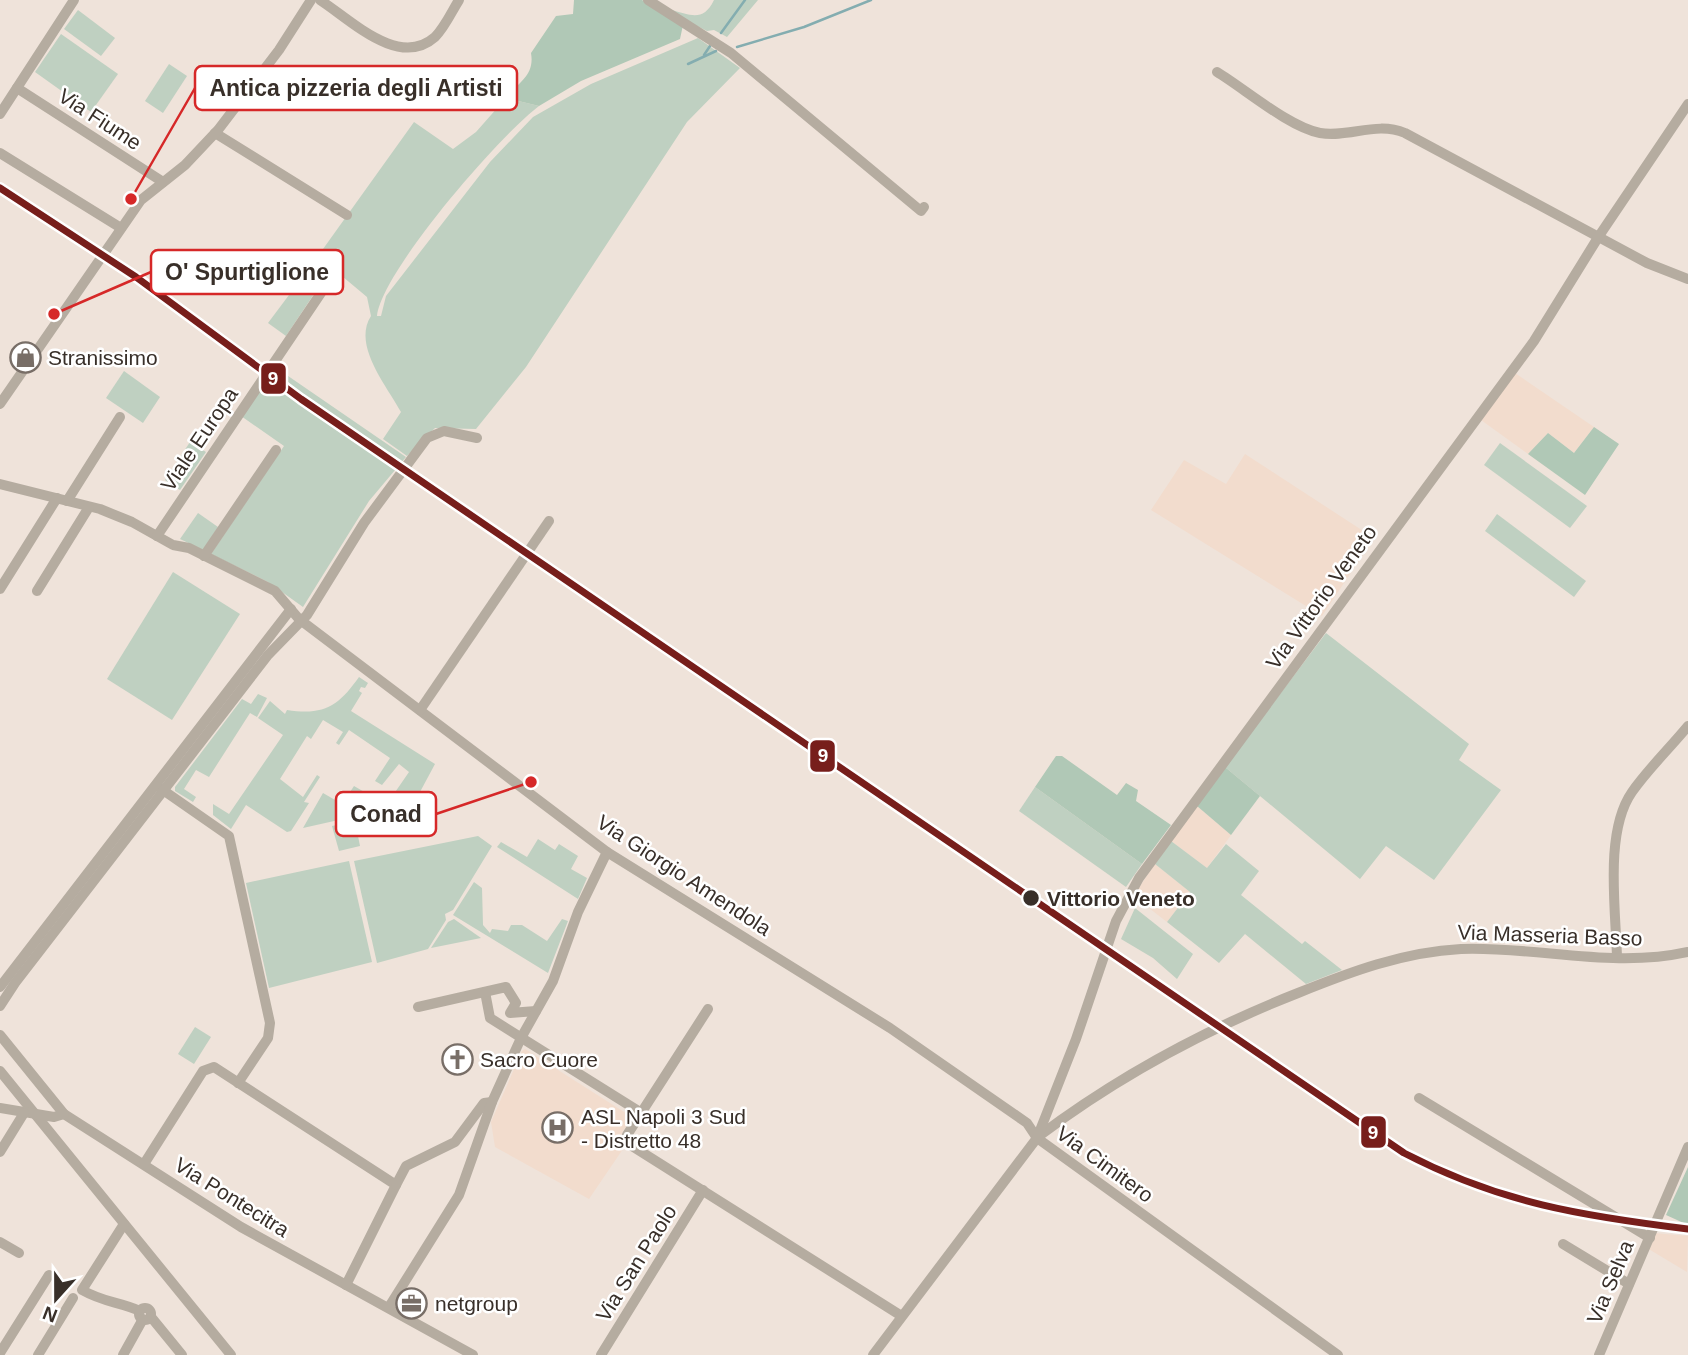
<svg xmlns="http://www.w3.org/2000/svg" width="1688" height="1355" viewBox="0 0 1688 1355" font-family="Arial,sans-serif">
<rect width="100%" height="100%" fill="#efe3da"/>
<g fill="#f2dccd">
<polygon points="1515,373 1594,427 1574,453 1548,433 1528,454 1481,420"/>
<polygon points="1245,454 1374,538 1322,616 1151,510 1184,460 1226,484"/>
<polygon points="1197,806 1231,835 1207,868 1171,841"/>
<polygon points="1155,864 1190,892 1167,922 1140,901 1136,892"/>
<polygon points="525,1049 632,1117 622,1133 625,1146 589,1199 495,1147 491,1122 522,1051"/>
<polygon points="1654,1233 1688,1236 1687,1272 1647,1248"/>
</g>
<g fill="#bfd0c1">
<path d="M714,0H758L727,37L714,30L707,31L671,13L672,10C692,16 704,21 714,0Z"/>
<polygon points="78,10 115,38 101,56 64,29"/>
<polygon points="61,34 118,74 91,112 35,72"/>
<path d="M698,38L740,68L687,122L526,367L476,429L435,428L407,456L383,439L401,412C387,386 352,345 371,316L367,297L318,256L414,122L453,149L476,132L506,98L539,106C499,136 382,271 377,316H381L386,296L490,162L533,117L591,84Z"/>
<polygon points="169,64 187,76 163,113 145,101"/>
<polygon points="298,283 314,294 286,336 268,323"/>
<polygon points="275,367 406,457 369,501 303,607 268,582 211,554 284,446 241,416"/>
<polygon points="124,371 160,397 143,423 106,398"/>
<polygon points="190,442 206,452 180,490 165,480"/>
<polygon points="1500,443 1587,506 1570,528 1484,465"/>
<polygon points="198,513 218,527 203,550 180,539"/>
<polygon points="1497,514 1586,581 1574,597 1485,531"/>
<polygon points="173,572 240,614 172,720 107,679"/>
<polygon points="1326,633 1469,744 1459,760 1501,790 1434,880 1386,846 1360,879 1225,767"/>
<path d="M359,677L368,683L365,688L361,687L359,691L362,693L351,711L435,764L413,805L399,807L389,801L409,772L399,764L382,785L375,781L390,758L349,730L339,745L336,743L343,732L323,720L311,739L307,736L280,779L303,797L317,775L320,777L304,802L309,803L291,831L287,832L246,805L231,829L213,815V804L229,814L283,735L258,718L270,701L285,714L287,710C325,716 339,705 359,677Z"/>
<polygon points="258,694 267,698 257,717 250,713 209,777 196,770 184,789 196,797 193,802 175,791 175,787 242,699 251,704"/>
<polygon points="354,786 392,808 303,828 323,793 342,804"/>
<polygon points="1035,787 1142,864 1126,887 1019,811"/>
<polygon points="355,821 360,846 339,851 332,826"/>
<polygon points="478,836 492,846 453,910 445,914 446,920 428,949 377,963 354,861"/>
<polygon points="538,839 555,850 559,844 578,856 571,869 587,878 578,899 497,847 501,842 527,857"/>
<polygon points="1171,841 1207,868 1226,844 1259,871 1241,895 1302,944 1305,941 1342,970 1306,984 1245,934 1219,963 1167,922 1190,892 1155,864"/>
<polygon points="349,861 372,962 269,988 246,883"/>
<polygon points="474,882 482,888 483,925 490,933 492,929 508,931 511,925 522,925 547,941 562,919 568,921 548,973 453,915"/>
<polygon points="1135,908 1193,954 1177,979 1153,958 1121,939"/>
<polygon points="454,919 481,938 431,948 448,922"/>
<polygon points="195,1027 211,1037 194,1064 178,1054"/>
</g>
<g fill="#b0c8b6">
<path d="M574,0H642L683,25L680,39L581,81L539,106L506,98C518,82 535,76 531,53L556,16L573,14Z"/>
<polygon points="1594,427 1619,444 1585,495 1528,454 1548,433 1574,453"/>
<polygon points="1056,756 1062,756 1117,795 1126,783 1138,790 1136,801 1171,825 1142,864 1035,787"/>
<polygon points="1225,767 1260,796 1231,835 1197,806"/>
<polygon points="1688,1167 1688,1225 1666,1215"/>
</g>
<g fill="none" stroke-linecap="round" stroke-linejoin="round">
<g stroke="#84adb0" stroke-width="2.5">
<polyline points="721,33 745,0"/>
<polyline points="737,47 804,27 871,0"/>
<polyline points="704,55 710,46"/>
<polyline points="688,64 716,51"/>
</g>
<g stroke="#b5aca0" stroke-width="10">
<path d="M320,0C351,20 399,69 435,37C445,27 452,11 459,0"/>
<polyline points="648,0 731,53 921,211 924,207"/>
<path d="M1217,72C1245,89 1289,127 1320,133C1349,138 1376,121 1405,133L1647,263L1688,279"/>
<polyline points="17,88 163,182"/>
<polyline points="0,114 74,0"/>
<polyline points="215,133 347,215"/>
<polyline points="0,153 121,228"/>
<polyline points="0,404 141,200 185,165 218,130 279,50 311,0"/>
<polyline points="0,484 100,509 132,522 173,545 189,548 275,591 299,619 607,852 890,1028 1027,1123 1037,1138 1338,1355"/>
<polyline points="67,501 120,417"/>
<polyline points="157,536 321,293"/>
<polyline points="204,556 276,450"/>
<polyline points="0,589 57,498"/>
<polyline points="37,591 89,507"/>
<polyline points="420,710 549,521"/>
<polyline points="160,788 229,836 270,1023 268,1038 238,1083"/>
<path d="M1617,958C1616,911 1604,832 1632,792C1648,769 1670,748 1688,726"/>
<polyline points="0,987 291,609"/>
<polyline points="485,992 490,1018 640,1112"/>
<polyline points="0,1006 15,983 268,655 307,615 364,523 427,438 444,431 477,438"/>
<polyline points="418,1007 506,987 516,1003 510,1013 536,1011"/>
<polyline points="708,1009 627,1135 632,1146 900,1315"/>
<polyline points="0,1035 64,1114 241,1227 473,1355"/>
<polyline points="0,1071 231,1355"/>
<polyline points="1419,1098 1650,1238"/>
<polyline points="0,1108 54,1117 64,1114"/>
<path d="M1039,1136C1119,1076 1204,1030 1298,993C1350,972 1403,952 1461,949C1537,946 1612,969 1688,952"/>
<polyline points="0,1152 24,1113"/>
<polyline points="144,1164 203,1071 214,1067 396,1185 346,1285"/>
<polyline points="396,1185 406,1166 455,1142 484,1103 492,1102"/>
<path d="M124,1224L82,1290C105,1303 117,1301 140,1311"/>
<polyline points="0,1242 19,1253"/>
<polyline points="1563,1244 1629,1284"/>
<polyline points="389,1307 459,1195 492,1102 521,1038 553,981 578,912 607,852"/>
<circle cx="145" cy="1314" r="6"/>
<polyline points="151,1317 182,1355"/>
<polyline points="0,1353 49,1275"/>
<polyline points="38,1355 73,1298"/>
<polyline points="123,1355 143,1319"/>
<polyline points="601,1355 703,1190"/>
<polyline points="873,1355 1037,1138 1076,1039 1116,921 1139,878 1534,341 1599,236 1688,104"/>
<polyline points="1599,1355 1688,1147"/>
</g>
<defs>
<path id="rail-1" d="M0,188L136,277L301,399L1404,1153C1500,1203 1582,1216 1688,1229"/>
</defs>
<use href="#rail-1" stroke="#fff" stroke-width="12"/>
<use href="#rail-1" stroke="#771e1b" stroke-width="7"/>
</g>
<defs>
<symbol id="shop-ring" viewBox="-11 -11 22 22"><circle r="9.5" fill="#fff" stroke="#786e67" stroke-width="1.5"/><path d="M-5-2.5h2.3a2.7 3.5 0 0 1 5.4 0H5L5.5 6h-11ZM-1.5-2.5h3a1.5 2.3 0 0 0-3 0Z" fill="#786e67"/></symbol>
<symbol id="church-ring" viewBox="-11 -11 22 22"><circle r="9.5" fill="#fff" stroke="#786e67" stroke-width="1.5"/><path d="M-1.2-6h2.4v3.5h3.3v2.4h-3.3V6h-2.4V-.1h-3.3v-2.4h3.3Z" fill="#786e67"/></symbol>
<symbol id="hospital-ring" viewBox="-11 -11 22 22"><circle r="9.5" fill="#fff" stroke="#786e67" stroke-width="1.5"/><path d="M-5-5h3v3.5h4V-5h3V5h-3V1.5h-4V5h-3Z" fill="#786e67"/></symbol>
<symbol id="office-ring" viewBox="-11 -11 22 22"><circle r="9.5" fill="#fff" stroke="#786e67" stroke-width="1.5"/><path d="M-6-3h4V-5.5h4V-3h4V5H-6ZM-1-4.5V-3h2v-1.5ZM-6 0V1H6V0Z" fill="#786e67"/></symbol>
</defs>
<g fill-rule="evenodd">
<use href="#shop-ring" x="8" y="340" width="35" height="35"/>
<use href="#church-ring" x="440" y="1042" width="35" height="35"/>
<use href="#hospital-ring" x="540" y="1110" width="35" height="35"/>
<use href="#office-ring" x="394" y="1286" width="35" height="35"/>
</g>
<circle fill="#382f29" stroke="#fff" stroke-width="2.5" cx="1031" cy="898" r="9"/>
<g text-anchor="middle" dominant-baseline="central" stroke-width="5" stroke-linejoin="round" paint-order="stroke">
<g font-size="21" fill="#382f29" stroke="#fff">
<text transform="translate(100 119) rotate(33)">Via Fiume</text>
<text transform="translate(199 439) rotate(-56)">Viale Europa</text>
<text transform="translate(1321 597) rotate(-54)">Via Vittorio Veneto</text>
<text transform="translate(684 875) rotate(33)">Via Giorgio Amendola</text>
<text transform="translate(1550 935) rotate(2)">Via Masseria Basso</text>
<text transform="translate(1105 1164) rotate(36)">Via Cimitero</text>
<text transform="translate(232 1197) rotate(32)">Via Pontecitra</text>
<text transform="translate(636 1263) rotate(-58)">Via San Paolo</text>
<text transform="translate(1610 1282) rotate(-67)">Via Selva</text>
</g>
<g font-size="21" fill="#382f29" stroke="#fff" text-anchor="start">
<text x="48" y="357">Stranissimo</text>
<text x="480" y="1059">Sacro Cuore</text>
<text x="581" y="1116">ASL Napoli 3 Sud<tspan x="581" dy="24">- Distretto 48</tspan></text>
<text x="435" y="1303">netgroup</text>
</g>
<g font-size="21" font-weight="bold" fill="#382f29" stroke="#fff" text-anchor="start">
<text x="1047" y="898">Vittorio Veneto</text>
</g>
</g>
<path fill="none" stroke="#d62828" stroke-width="2.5" d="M131 199L195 88M54 314L151 272M531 782L436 814"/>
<g fill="#d62828" stroke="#fff" stroke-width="2.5">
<circle cx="131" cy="199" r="7"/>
<circle cx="54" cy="314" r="7"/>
<circle cx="531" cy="782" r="7"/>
</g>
<g fill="#fff" stroke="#d62828" stroke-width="2.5">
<rect x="195" y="66" width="322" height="44" rx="7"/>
<rect x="151" y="250" width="192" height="44" rx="7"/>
<rect x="336" y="792" width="100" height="44" rx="7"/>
</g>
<g font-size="23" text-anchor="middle" font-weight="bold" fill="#382f29">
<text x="356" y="96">Antica pizzeria degli Artisti</text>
<text x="247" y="280">O' Spurtiglione</text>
<text x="386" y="822">Conad</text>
</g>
<g stroke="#fff" stroke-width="2.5">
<rect x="260" y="362" width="27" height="33" rx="7" fill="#771e1b"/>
<rect x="809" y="739" width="27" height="34" rx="7" fill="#771e1b"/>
<rect x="1360" y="1115" width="27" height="34" rx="7" fill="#771e1b"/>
</g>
<g font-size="19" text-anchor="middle" font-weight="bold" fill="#fff">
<text x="273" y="385">9</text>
<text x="823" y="762">9</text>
<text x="1373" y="1139">9</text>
</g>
<g transform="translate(56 1299) rotate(201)" stroke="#ffffff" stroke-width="5" paint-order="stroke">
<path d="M0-5L12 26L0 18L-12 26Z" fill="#382f29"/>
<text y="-10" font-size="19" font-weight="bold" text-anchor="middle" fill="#382f29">N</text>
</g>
</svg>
